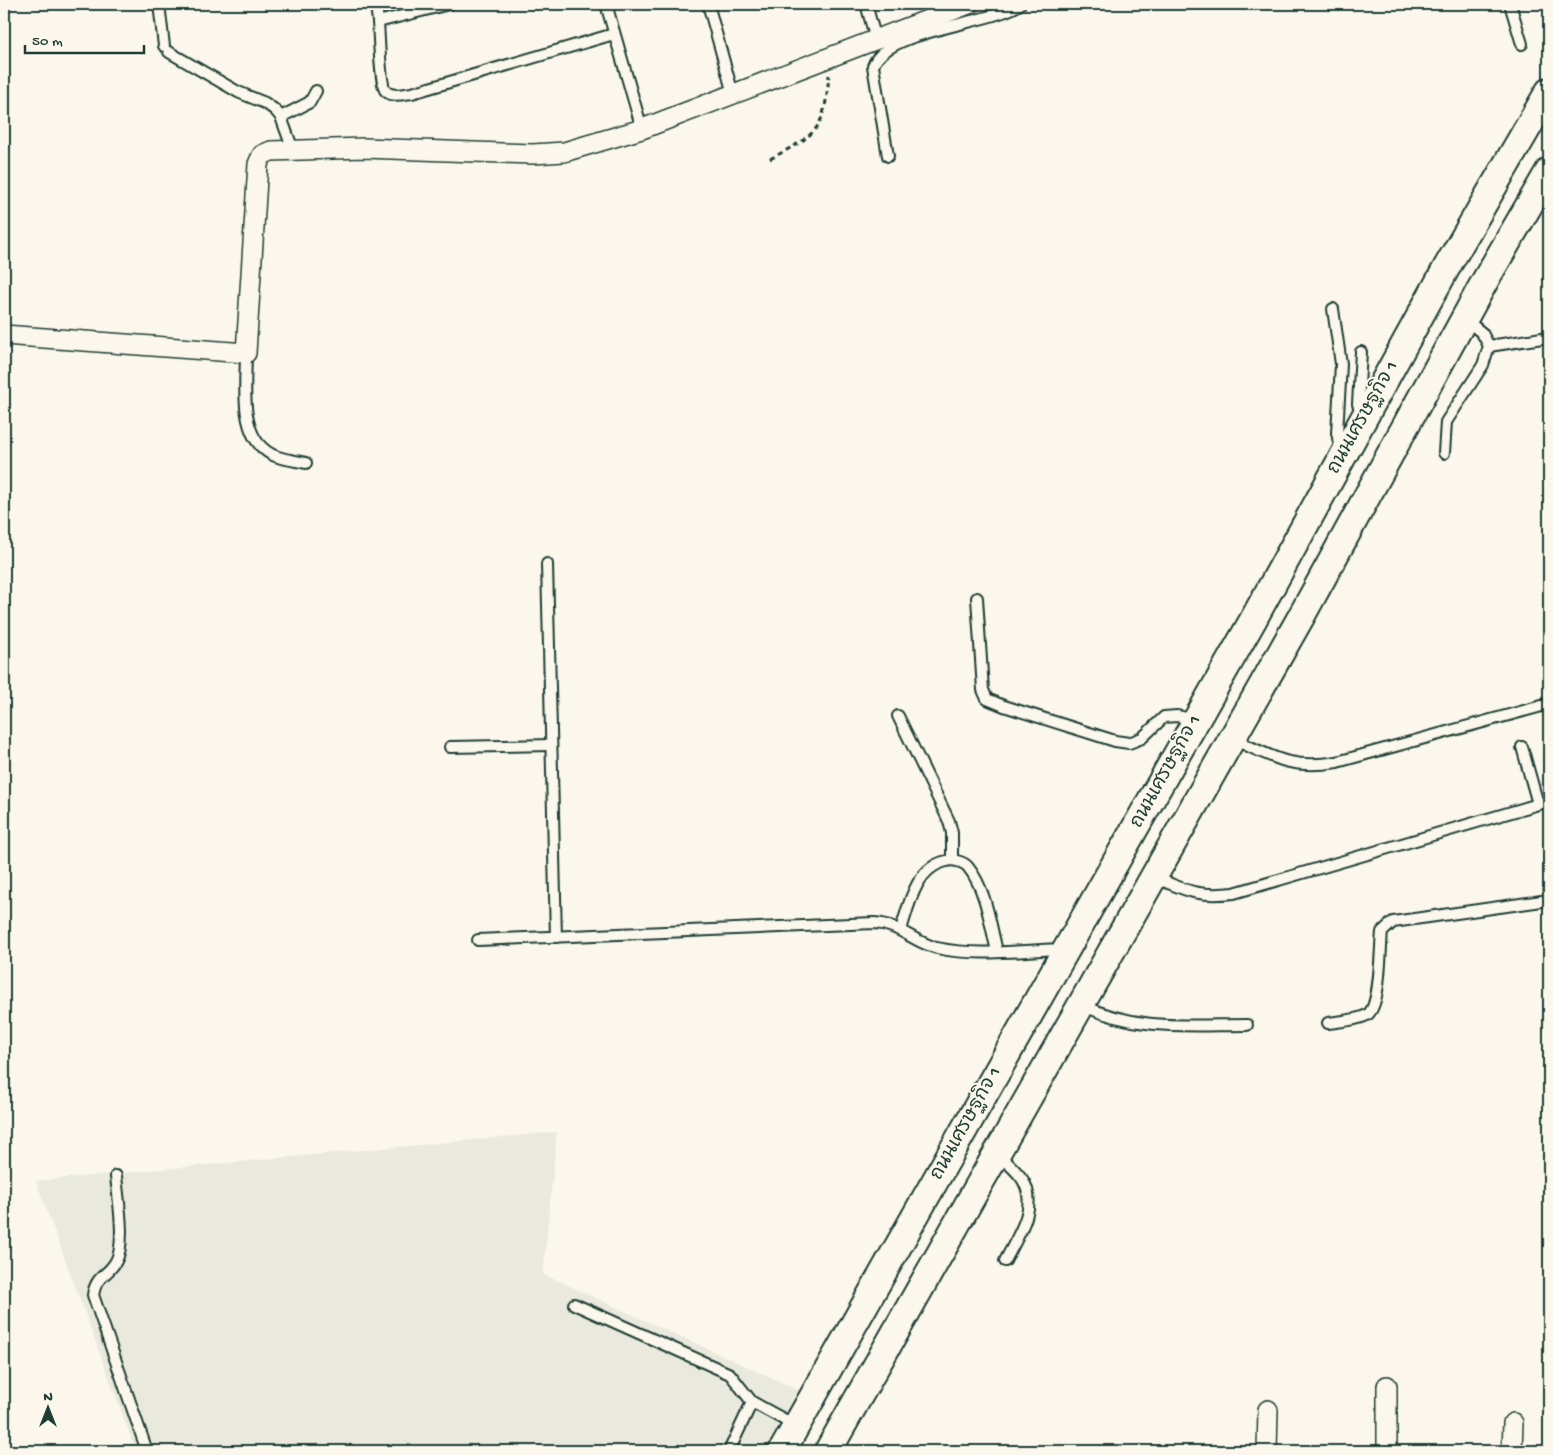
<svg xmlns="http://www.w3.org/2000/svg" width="1553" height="1455" viewBox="0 0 1553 1455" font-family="'Gochi Hand','Playpen Sans Thai',sans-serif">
<rect width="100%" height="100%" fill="#fbf7ec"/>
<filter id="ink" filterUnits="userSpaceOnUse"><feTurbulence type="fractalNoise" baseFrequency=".02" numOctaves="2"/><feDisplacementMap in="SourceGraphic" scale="10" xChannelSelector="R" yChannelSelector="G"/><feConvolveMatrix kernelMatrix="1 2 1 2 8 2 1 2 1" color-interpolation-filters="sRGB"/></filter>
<g filter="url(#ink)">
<polygon fill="#eae9de" points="557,1132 543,1274 801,1391 766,1451 136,1451 36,1181"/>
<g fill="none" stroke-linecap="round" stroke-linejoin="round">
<defs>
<g id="service">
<polyline points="159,4 164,46"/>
<polyline points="376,4 378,22 449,4"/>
<polyline points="606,4 642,129"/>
<polyline points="708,4 733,94"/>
<polyline points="866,4 876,40"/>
<polyline points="1510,4 1522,44"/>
<path d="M378,22C379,34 380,82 385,90C391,98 404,94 412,93L614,34"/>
<polyline points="169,52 238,92 265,103 275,110 281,117 293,150"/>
<polyline points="281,117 310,102 316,91"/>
<path d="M888,156L873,66C886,29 989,25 1020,4"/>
<polyline points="1333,309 1341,364 1337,433 1341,451"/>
<polyline points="1489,346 1549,337"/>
<polyline points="1361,352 1358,404 1361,413"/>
<path d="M246,353C246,382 239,430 265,450C275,459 293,460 306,463"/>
<polyline points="1444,453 1446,422 1483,365 1489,346 1482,333 1465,319"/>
<polyline points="547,564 556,937"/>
<polyline points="977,598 983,690 987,699 1004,706 1115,741 1129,743 1142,738 1164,717 1177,716 1196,720"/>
<polyline points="898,716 949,821 952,833 952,859"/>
<path d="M1233,739C1273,757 1291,770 1337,762L1549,704"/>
<polyline points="450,747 551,745"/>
<polyline points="1522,747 1538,804"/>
<path d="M1154,877C1187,891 1197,897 1234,893L1549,801"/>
<path d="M901,930C909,904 916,867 947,861C953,859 964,862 968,867C986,889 990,924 997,951"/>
<path d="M478,940L874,923C899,924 913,942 937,948C977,957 1023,950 1064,949"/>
<path d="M1082,1005C1138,1031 1186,1025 1247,1025"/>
<path d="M1328,1023C1341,1021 1355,1021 1367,1015C1381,1006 1380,949 1382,932L1393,922L1549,900"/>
<path d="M998,1154C1006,1162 1019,1172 1024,1182C1038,1209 1017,1237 1005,1261"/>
<path d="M116,1176C118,1197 126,1244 116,1261C108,1276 96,1275 93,1295L147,1451"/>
<polyline points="574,1304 730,1374 752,1402 796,1426"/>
<polyline points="729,1451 752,1402"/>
</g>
<g id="minor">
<polyline points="4,335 246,353 258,164 262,155 271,151 364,148 533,154 564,152 642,129 969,4"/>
<polyline points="1267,1451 1268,1410"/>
<polyline points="1387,1451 1387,1386"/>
<polyline points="1512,1451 1513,1423"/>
</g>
<g id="secondary">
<polyline points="782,1451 1253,620 1448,265 1549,91"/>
<polyline points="828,1451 1301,617 1486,279 1549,171"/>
</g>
</defs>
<use href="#service" stroke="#1f3d34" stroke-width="14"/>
<use href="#minor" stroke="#1f3d34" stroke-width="22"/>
<use href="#secondary" stroke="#1f3d34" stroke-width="30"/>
<path stroke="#1f3d34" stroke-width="3" stroke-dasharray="5 4" stroke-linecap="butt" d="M770,159C818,133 824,132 829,75"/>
<use href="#service" stroke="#fbf7ec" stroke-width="10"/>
<use href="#minor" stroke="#fbf7ec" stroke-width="19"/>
<use href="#secondary" stroke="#fbf7ec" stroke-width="26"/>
</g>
</g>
<g text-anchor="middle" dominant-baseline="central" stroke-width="4" stroke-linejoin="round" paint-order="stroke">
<g font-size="19" fill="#1f3d34" stroke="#fbf7ec">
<text transform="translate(1364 418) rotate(-61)">ถนนเศรษฐกิจ 1</text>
<text transform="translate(1167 772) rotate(-61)">ถนนเศรษฐกิจ 1</text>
<text transform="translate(967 1124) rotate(-61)">ถนนเศรษฐกิจ 1</text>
</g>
</g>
<rect width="1553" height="1455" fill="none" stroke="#fbf7ec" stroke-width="20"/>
<rect x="10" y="10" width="1533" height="1435" fill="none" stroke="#1f3d34" stroke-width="2" filter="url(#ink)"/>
<g transform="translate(48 1408)" stroke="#fbf7ec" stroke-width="4" paint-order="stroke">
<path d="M0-4L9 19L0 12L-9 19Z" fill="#1f3d34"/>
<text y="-8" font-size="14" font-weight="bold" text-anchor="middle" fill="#1f3d34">N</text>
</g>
<path d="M25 45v8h119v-8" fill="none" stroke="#1f3d34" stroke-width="2.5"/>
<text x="32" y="45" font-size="15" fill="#1f3d34" stroke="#fbf7ec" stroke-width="4" paint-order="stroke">50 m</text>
</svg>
